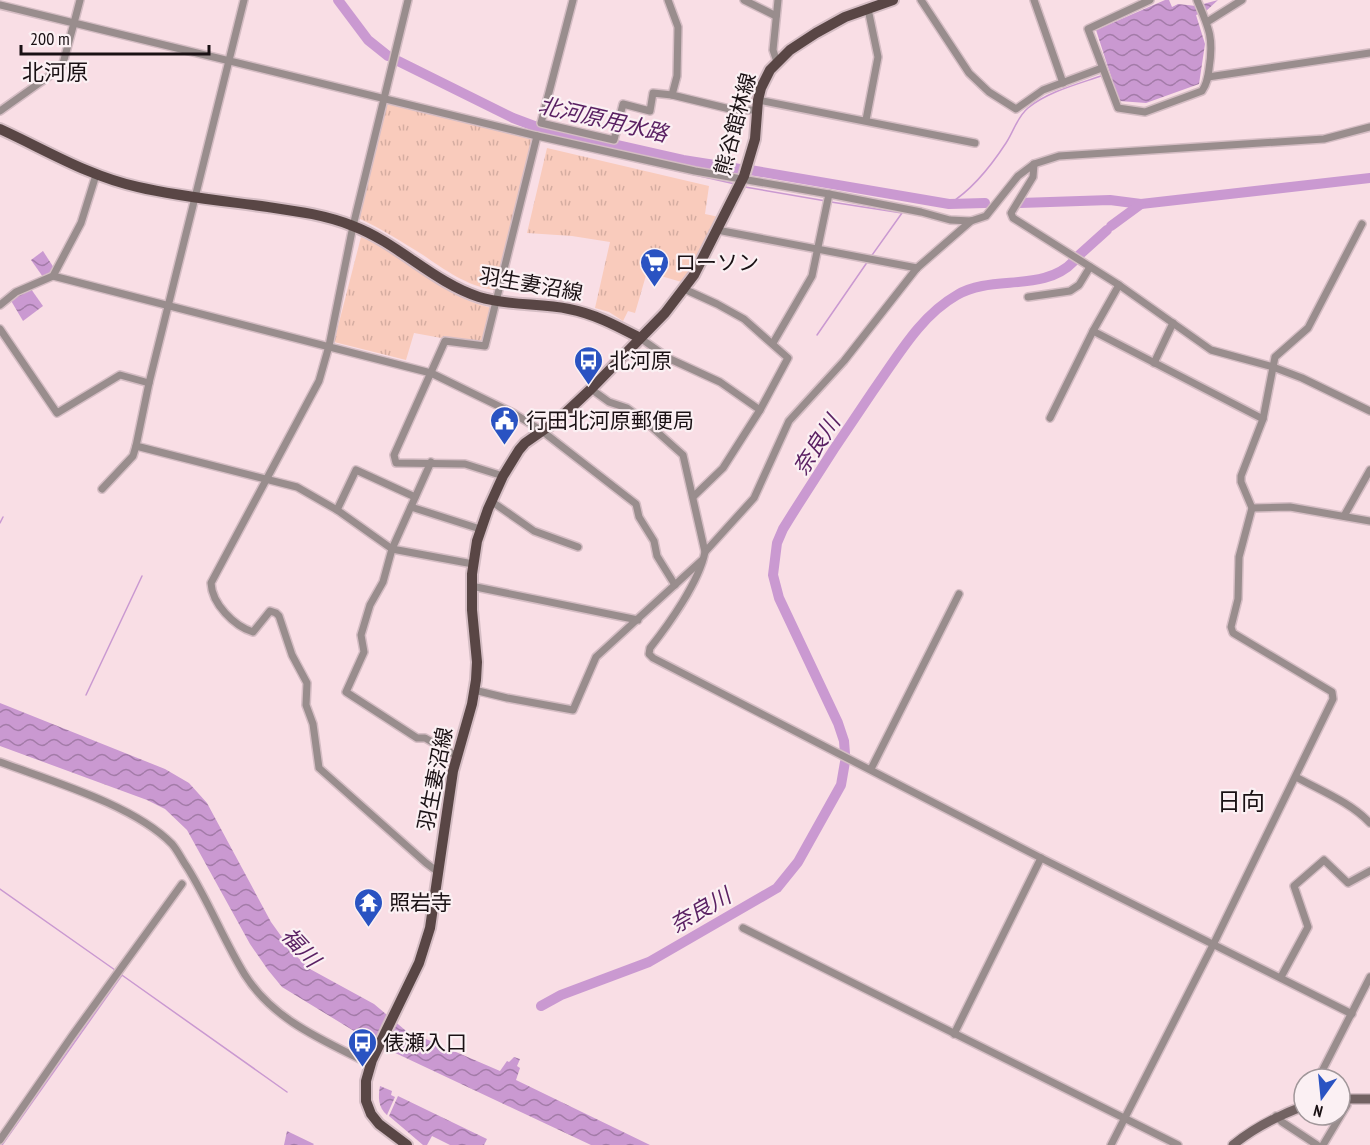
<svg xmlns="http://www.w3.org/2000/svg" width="1370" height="1145" viewBox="0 0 1370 1145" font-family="'PT Sans Narrow','Noto Sans JP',sans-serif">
<defs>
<pattern id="grass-tufts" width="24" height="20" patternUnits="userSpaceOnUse" patternTransform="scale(1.5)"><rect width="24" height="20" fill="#f9cbbc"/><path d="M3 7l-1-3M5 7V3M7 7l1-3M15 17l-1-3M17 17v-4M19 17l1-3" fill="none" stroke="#d5ada1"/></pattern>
<pattern id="water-waves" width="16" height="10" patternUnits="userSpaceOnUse" patternTransform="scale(1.5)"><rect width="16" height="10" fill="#ca99d1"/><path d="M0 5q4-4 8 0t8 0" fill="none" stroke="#a37ba8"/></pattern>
</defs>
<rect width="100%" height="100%" fill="#f9dee5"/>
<g fill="url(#grass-tufts)">
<path d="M385,103L533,139L494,290C467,286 445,270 423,255C402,242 381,228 358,218Z"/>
<polygon points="547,148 709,186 705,214 719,217 685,283 647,272 635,313 628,311 623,321 609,312 595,308 610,242 572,236 527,233"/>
<path d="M361,237C371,242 381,246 390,252C427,274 453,301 497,309L490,343L485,346L414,333L406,360L334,342Z"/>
</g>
<g fill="url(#water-waves)">
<polygon points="1165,0 1169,0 1172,7 1178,4 1196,6 1218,0 1205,12 1196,15 1205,44 1199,84 1146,103 1119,101 1096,30"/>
<polygon points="43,251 54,268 52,272 43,277 31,260"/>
<polygon points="31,289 43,306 23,321 10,299"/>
<polygon points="0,703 165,769 189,783 207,803 271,922 294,954 310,969 374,1004 405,1030 500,1071 507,1061 509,1062 514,1057 520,1059 517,1066 520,1068 516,1080 650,1145 591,1145 372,1042 282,987 268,970 250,944 187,830 165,809 147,800 0,746"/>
<path d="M380,1086L392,1091L391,1095L395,1097L387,1115C378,1107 378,1097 380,1086Z"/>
<polygon points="398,1096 487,1139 484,1145 450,1145 432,1136 427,1145 423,1145 389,1116"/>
<polygon points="287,1131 314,1144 313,1145 284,1145"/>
</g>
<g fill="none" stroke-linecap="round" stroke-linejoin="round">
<g stroke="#ca99d1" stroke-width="1.5">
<polyline points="576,148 735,184"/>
<polyline points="745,187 826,201"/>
<polyline points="831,202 902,213 870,258"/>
<path d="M949,204C972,190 991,166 1006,143C1014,131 1017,117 1028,108C1047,92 1078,84 1101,76"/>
<polyline points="817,335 868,261"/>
<polyline points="0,523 3,517"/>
<polyline points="86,695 142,576"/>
<polyline points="0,889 115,970"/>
<polyline points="119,973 287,1092"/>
<polyline points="2,1145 122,975"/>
</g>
<g stroke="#ca99d1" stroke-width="10">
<polyline points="338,0 368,40 388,56"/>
<polyline points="398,61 513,118 537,127 683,160 740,169"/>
<polyline points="750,170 949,204 985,203"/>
<polyline points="1020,203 1110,200 1141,204 1370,178"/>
<polyline points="1111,226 1141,204"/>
<polyline points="1077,257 1107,230"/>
<path d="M845,754L844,741L838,723L779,598L773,575L777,543L783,529C812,482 842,436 873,391C898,356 920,316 957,295C992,274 1044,293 1074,261"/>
<polyline points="541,1006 561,995 649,962 777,888 798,862 841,785 845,762"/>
</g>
<defs>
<g id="street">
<polyline points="80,0 74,23 537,136 695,171 829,194 921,212 950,220 971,221 986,216 1018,176 1034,164 1059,156 1324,139 1370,127"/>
<polyline points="244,0 149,383 136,446 297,487 337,510 392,549 473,564"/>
<path d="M408,0L353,226L329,346L319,381L211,583C212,604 234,626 253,632L270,611L276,613L279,616L292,655L307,683L306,705L313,724L319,768L426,863L438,872"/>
<polyline points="573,0 541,123 614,140 623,104 650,111 653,93 672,95"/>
<polyline points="668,0 678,27 677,76 672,95 734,110 757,110"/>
<polyline points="744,0 776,16"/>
<polyline points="921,0 969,73 989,92 1016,109 1043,90 1102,68"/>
<polyline points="1034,0 1063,83"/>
<path d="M1150,0L1088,29L1118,108L1145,112L1202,91C1207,84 1208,77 1209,69C1214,38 1209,28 1197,0"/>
<polyline points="0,5 74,23 62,67 0,111"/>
<polyline points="1207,22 1242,0"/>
<polyline points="777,62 773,50 778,0"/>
<polyline points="1208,77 1370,53"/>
<polyline points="758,100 975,143"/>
<polyline points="866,120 878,57 868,9"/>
<polyline points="1034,164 1033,177 1011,213 1013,218 1119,285 1211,350 1273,367 1302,378 1370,411"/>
<polyline points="717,230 917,268"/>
<polyline points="53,276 431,373 513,413 542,431 636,504 639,517 654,541 657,556 675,585"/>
<polyline points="684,289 717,304 744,319 788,358 760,410"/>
<polyline points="1028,297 1070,291 1079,285 1090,267"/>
<polyline points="0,305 16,292 53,276 81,223 96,175"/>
<polyline points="0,329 57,413 120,375 149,383"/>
<polyline points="1093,331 1263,419"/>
<polyline points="640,338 670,359 720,382 760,410 723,468 693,497"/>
<polyline points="773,343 812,276 829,194"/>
<polyline points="1154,363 1173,323"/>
<polyline points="591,389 609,402 627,408 645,421 683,455 705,552 754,498 789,421 844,361 917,268 971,221"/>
<polyline points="1050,418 1093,331 1119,285"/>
<polyline points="431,462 392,549 383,582 370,605 361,635 364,652 346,692 417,738 425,738 457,756"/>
<polyline points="503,476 465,464 396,463 394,455 445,341 485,346 537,136"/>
<polyline points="102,489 133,456 136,446"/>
<polyline points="491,501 534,531 578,547"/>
<polyline points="411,507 480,529"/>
<polyline points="1252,508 1290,507 1370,521"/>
<polyline points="337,510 356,470 415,497"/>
<polyline points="1344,516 1370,470"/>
<path d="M705,552C699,582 669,624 650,648L649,654L653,658L1041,858L1352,1014"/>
<polyline points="471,586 638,620"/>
<polyline points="474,690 507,698 573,710 596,657 701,561"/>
<path d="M0,762C51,781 134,805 172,844C178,851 182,860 187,867C209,902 224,941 245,975C274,1021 325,1041 370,1064"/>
<polyline points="871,769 959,594"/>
<path d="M1296,777C1321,791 1350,802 1370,823"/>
<polyline points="743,928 1178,1145"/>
<polyline points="1281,977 1308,927 1294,886 1324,860 1348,883 1370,871"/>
<polyline points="954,1034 1041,858"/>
<polyline points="1318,1079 1370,977"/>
<polyline points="1276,1116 1282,1122 1317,1145"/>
<polyline points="0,1140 72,1036 182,884"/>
<polyline points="1111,1145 1214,943 1333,699 1332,692 1233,633 1231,627 1238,599 1239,557 1252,508 1241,482 1241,476 1263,419 1275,357 1308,328 1362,224"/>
<polyline points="1323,1145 1347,1105 1346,1099"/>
</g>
<g id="secondary">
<polyline points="1340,1099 1370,1099"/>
<path d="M1233,1145C1255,1127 1277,1116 1304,1106"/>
</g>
<g id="primary">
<path d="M0,129C46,150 88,176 138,187C181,197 225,201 268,207C296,211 326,215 353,226C398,243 433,282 479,297C508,306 540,303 569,309C595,314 617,326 640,338"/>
<polyline points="407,1145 379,1124 371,1114 366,1101 366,1081 372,1060 419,963 430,928 453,771 472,704 476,680 477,662 472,610 472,574 477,541 488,509 503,476 519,450 525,443 558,420 591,389 665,313 694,275 744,176 755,139 758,100 761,88 770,70 790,50 816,33 845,17 893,0"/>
</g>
</defs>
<use href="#street" stroke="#d5bdc4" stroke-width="10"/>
<use href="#secondary" stroke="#d5bdc4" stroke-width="12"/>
<use href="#primary" stroke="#d5bdc4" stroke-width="14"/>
<use href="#street" stroke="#998d8d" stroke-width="7"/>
<use href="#secondary" stroke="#736363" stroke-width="9"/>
<use href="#primary" stroke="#594645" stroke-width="10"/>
</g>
<defs>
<symbol id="supermarket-pin" viewBox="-11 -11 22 30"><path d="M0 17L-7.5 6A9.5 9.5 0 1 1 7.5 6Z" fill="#2a53c2" stroke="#fbf0f3"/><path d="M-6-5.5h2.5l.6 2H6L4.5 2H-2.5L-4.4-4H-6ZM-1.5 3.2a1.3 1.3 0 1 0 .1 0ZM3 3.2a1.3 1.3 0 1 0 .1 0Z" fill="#fff"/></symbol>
<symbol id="bus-pin" viewBox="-11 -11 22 30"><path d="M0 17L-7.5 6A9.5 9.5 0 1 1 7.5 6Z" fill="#2a53c2" stroke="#fbf0f3"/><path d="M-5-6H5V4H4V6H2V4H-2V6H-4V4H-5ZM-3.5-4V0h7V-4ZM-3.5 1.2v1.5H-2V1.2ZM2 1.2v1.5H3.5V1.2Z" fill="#fff"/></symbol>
<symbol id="civic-pin" viewBox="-11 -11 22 30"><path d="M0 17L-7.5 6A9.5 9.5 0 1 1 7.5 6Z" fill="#2a53c2" stroke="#fbf0f3"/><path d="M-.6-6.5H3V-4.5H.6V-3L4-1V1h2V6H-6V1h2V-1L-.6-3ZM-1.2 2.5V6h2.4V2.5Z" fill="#fff"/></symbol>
<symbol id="temple-pin" viewBox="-11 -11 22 30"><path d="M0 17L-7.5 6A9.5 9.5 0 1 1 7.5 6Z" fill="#2a53c2" stroke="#fbf0f3"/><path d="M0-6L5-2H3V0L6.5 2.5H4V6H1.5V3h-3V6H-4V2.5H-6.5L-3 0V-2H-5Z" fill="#fff"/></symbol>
</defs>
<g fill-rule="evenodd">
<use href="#supermarket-pin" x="638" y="246" width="33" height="45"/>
<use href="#bus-pin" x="572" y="344" width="33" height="45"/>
<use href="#civic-pin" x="488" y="404" width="33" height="45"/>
<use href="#temple-pin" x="352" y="886" width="33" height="45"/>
<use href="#bus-pin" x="346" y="1026" width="33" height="45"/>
</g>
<g text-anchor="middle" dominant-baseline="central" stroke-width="4.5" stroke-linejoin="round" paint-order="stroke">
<g font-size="21" fill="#1a1114" stroke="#fbf0f3">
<text transform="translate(735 124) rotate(-75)">熊谷館林線</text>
<text transform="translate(531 284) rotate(10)">羽生妻沼線</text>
<text transform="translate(435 779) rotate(-79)">羽生妻沼線</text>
</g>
<g font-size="21" fill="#1a1114" stroke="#fbf0f3" text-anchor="start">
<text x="675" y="262">ローソン</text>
<text x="609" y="360">北河原</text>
<text x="526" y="420">行田北河原郵便局</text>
<text x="389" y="902">照岩寺</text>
<text x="383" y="1042">俵瀬入口</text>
</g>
<g font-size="22" fill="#1a1114" stroke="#fbf0f3">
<text x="55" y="72">北河原</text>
</g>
<g font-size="22" font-style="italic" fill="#591f62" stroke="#fbf0f3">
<text transform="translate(603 119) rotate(13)">北河原用水路</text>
<text transform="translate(816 445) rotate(-57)">奈良川</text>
<text transform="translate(700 910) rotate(-30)">奈良川</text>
<text transform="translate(301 947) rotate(47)">福川</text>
</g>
<g font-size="24" fill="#1a1114" stroke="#fbf0f3">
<text x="1241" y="801">日向</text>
</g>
</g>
<g transform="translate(1322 1097) rotate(195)"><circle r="28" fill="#fbf0f3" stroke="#a1979a" stroke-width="1.5"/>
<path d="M0-4.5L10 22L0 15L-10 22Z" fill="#2a53c2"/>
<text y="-9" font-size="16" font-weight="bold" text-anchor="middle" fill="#1a1114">N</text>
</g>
<path d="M21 45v9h188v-9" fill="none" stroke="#1a1114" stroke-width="3"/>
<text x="30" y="45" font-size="18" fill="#1a1114" stroke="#fbf0f3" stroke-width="4.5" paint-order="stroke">200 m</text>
</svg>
